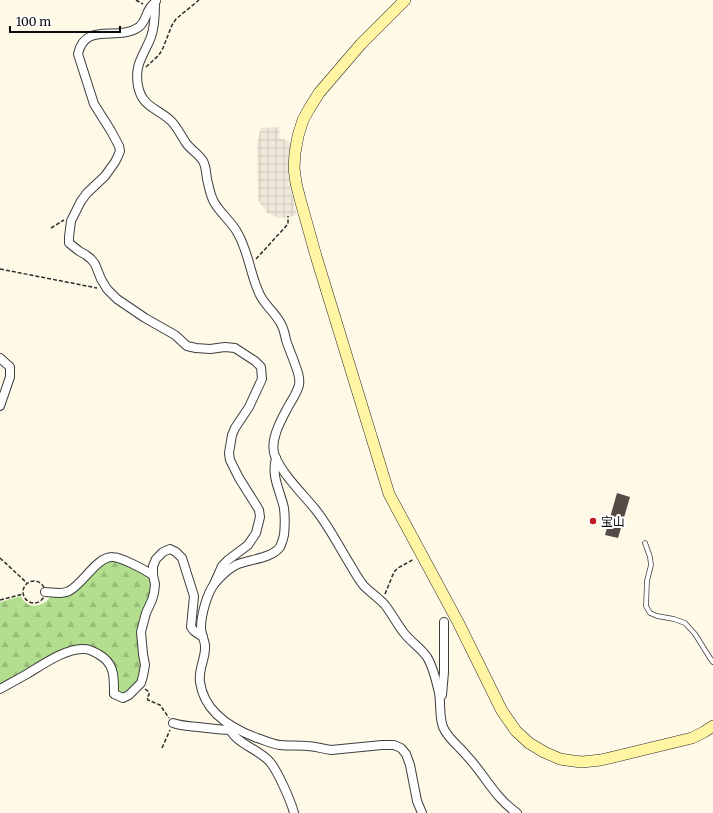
<svg xmlns="http://www.w3.org/2000/svg" width="713" height="813" viewBox="0 0 713 813" font-family="Merriweather,'Noto Sans SC',serif">
<defs>
<pattern id="forest-firs" width="22" height="20" patternUnits="userSpaceOnUse"><rect width="22" height="20" fill="#b2de8d"/><path d="M5 1l3.5 6h-7zM16 11l3.5 6h-7z" fill="#98bd78"/></pattern>
<pattern id="plaza-grid" width="8" height="8" patternUnits="userSpaceOnUse"><rect width="8" height="8" fill="#eee8d8"/><path d="M0 4h8M4 0v8" fill="none" stroke="#cbc6b8"/></pattern>
</defs>
<rect width="100%" height="100%" fill="#fffae8"/>
<path fill="url(#forest-firs)" d="M113,560L123,564L149,577C150,582 151,587 150,592C150,598 146,604 143,609C140,616 138,623 138,630C136,645 143,661 139,676C137,683 130,691 123,694L118,692C118,673 117,660 99,650C94,647 88,644 82,645C62,646 41,662 24,671C16,676 8,680 0,684V602L21,596C22,598 23,601 25,602C33,610 46,604 51,596C57,596 64,597 70,595C72,594 75,591 77,590C89,581 98,563 113,560Z"/>
<polygon fill="url(#plaza-grid)" points="280,127 279,134 279,138 291,142 289,161 289,183 297,215 284,218 278,218 266,212 258,200 257,144 261,128"/>
<polygon fill="#544b46" points="617,493 630,497 618,538 605,535"/>
<g fill="none" stroke-linecap="round" stroke-linejoin="round">
<defs>
<polyline id="lane" points="645,543 650,557 651,565 647,581 646,606 650,613 657,616 674,619 685,623 695,634 710,658 713,662"/>
<g id="street">
<path d="M156,1C154,4 151,6 150,8C145,15 146,21 139,27C118,42 85,21 78,54L94,104L111,131L119,146L120,151L118,156L115,162L105,176L87,193L81,201L71,221L69,237V243L79,251L86,255L91,259L95,264L101,279L107,289L117,299L145,318L175,335L187,346L196,348L210,349L225,347L235,348L255,361L261,367L262,379L249,407L235,428L232,435L229,453L230,460L239,478L256,505L259,510L260,517L256,533L248,545L228,560L222,566L214,584"/>
<path d="M155,3C155,14 155,26 151,37C144,55 134,64 138,86C142,107 157,108 170,120C177,126 181,136 186,143C191,150 199,154 203,161C206,166 206,173 207,179C209,187 210,195 214,202C220,213 231,221 237,232C249,252 250,275 260,295C266,307 277,314 282,326C284,330 285,335 286,340C289,349 293,358 296,367C298,372 300,379 299,385C297,393 292,400 288,407C281,420 269,441 275,456C283,475 302,493 315,509C329,526 339,547 351,566C355,573 359,580 364,586C371,593 379,598 385,605C392,614 397,624 404,633C411,642 421,648 427,657C432,665 437,684 439,693C441,704 439,716 443,727C448,739 459,746 467,756C485,775 494,797 517,813"/>
<polyline points="0,358 10,367 10,377 0,406"/>
<path d="M276,458C271,477 280,490 284,508C285,517 285,526 284,535C283,539 282,543 280,547C271,559 249,559 236,565C228,569 221,576 215,583C207,593 201,615 201,628C201,635 205,640 205,646C206,658 198,669 200,682C204,712 230,728 257,738C264,740 272,744 280,745C289,746 298,745 307,746C315,746 322,749 331,750L382,745H394L401,748L406,754L410,765L417,801L422,813"/>
<path d="M45,592C52,592 62,595 69,591C83,584 97,556 113,557C121,557 145,570 153,575"/>
<path d="M0,689C9,684 18,679 27,674C42,665 66,648 84,649C89,649 93,651 98,654C115,663 114,677 114,694L123,698L129,695L141,683L143,676L145,665L143,654L141,632L146,613L152,600L154,593L155,584L153,575V566L156,559L163,552L170,549L176,552L182,558L194,596L191,627L194,631L203,637"/>
<polyline points="442,695 444,672 444,622"/>
<path d="M173,723C182,726 189,726 198,727C209,728 219,730 229,730"/>
<path d="M228,725C234,744 258,748 270,762C278,772 291,801 294,813"/>
</g>
<polyline id="secondary" points="405,0 361,44 319,93 309,109 303,120 298,136 295,153 294,168 296,183 300,199 316,256 389,494 458,622 502,711 516,731 529,743 544,752 560,759 573,761 582,762 601,760 692,738 704,732 713,726"/>
</defs>
<use href="#lane" stroke="#3e3e3e" stroke-width="5.5"/>
<use href="#street" stroke="#3e3e3e" stroke-width="10"/>
<use href="#secondary" stroke="#2d2d2d" stroke-width="12"/>
<g stroke="#2d2d2d" stroke-width="1.5" stroke-dasharray="4 2" stroke-linecap="butt">
<polyline points="136,0 143,4"/>
<polyline points="146,67 159,55 163,48 172,25 176,19 199,0"/>
<polyline points="51,228 64,220"/>
<polyline points="256,259 288,224 288,216"/>
<polyline points="0,269 97,288"/>
<polyline points="0,558 27,583"/>
<circle cx="34" cy="592" r="11"/>
<polyline points="385,594 394,572 398,568 414,559"/>
<polyline points="0,600 23,594"/>
<polyline points="145,689 149,692 149,695 147,697 148,700 160,705 169,718"/>
<polyline points="162,748 170,730"/>
</g>
<use href="#lane" stroke="#fff" stroke-width="4"/>
<use href="#street" stroke="#fff" stroke-width="8"/>
<use href="#secondary" stroke="#fff5a3" stroke-width="11"/>
</g>
<circle fill="#c41921" stroke="#fff" stroke-width="1.5" cx="593" cy="521" r="4"/>
<g text-anchor="middle" dominant-baseline="central" stroke-width="4" stroke-linejoin="round" paint-order="stroke">
<g font-size="12" fill="#0b0b0b" stroke="#fff" text-anchor="start">
<text x="601" y="521">宝山</text>
</g>
</g>
<path d="M10 26v6h110v-6" fill="none" stroke="#0b0b0b" stroke-width="2"/>
<text x="16" y="26" font-size="12" fill="#0b0b0b" stroke="#ffffff" stroke-width="3" paint-order="stroke">100 m</text>
</svg>
